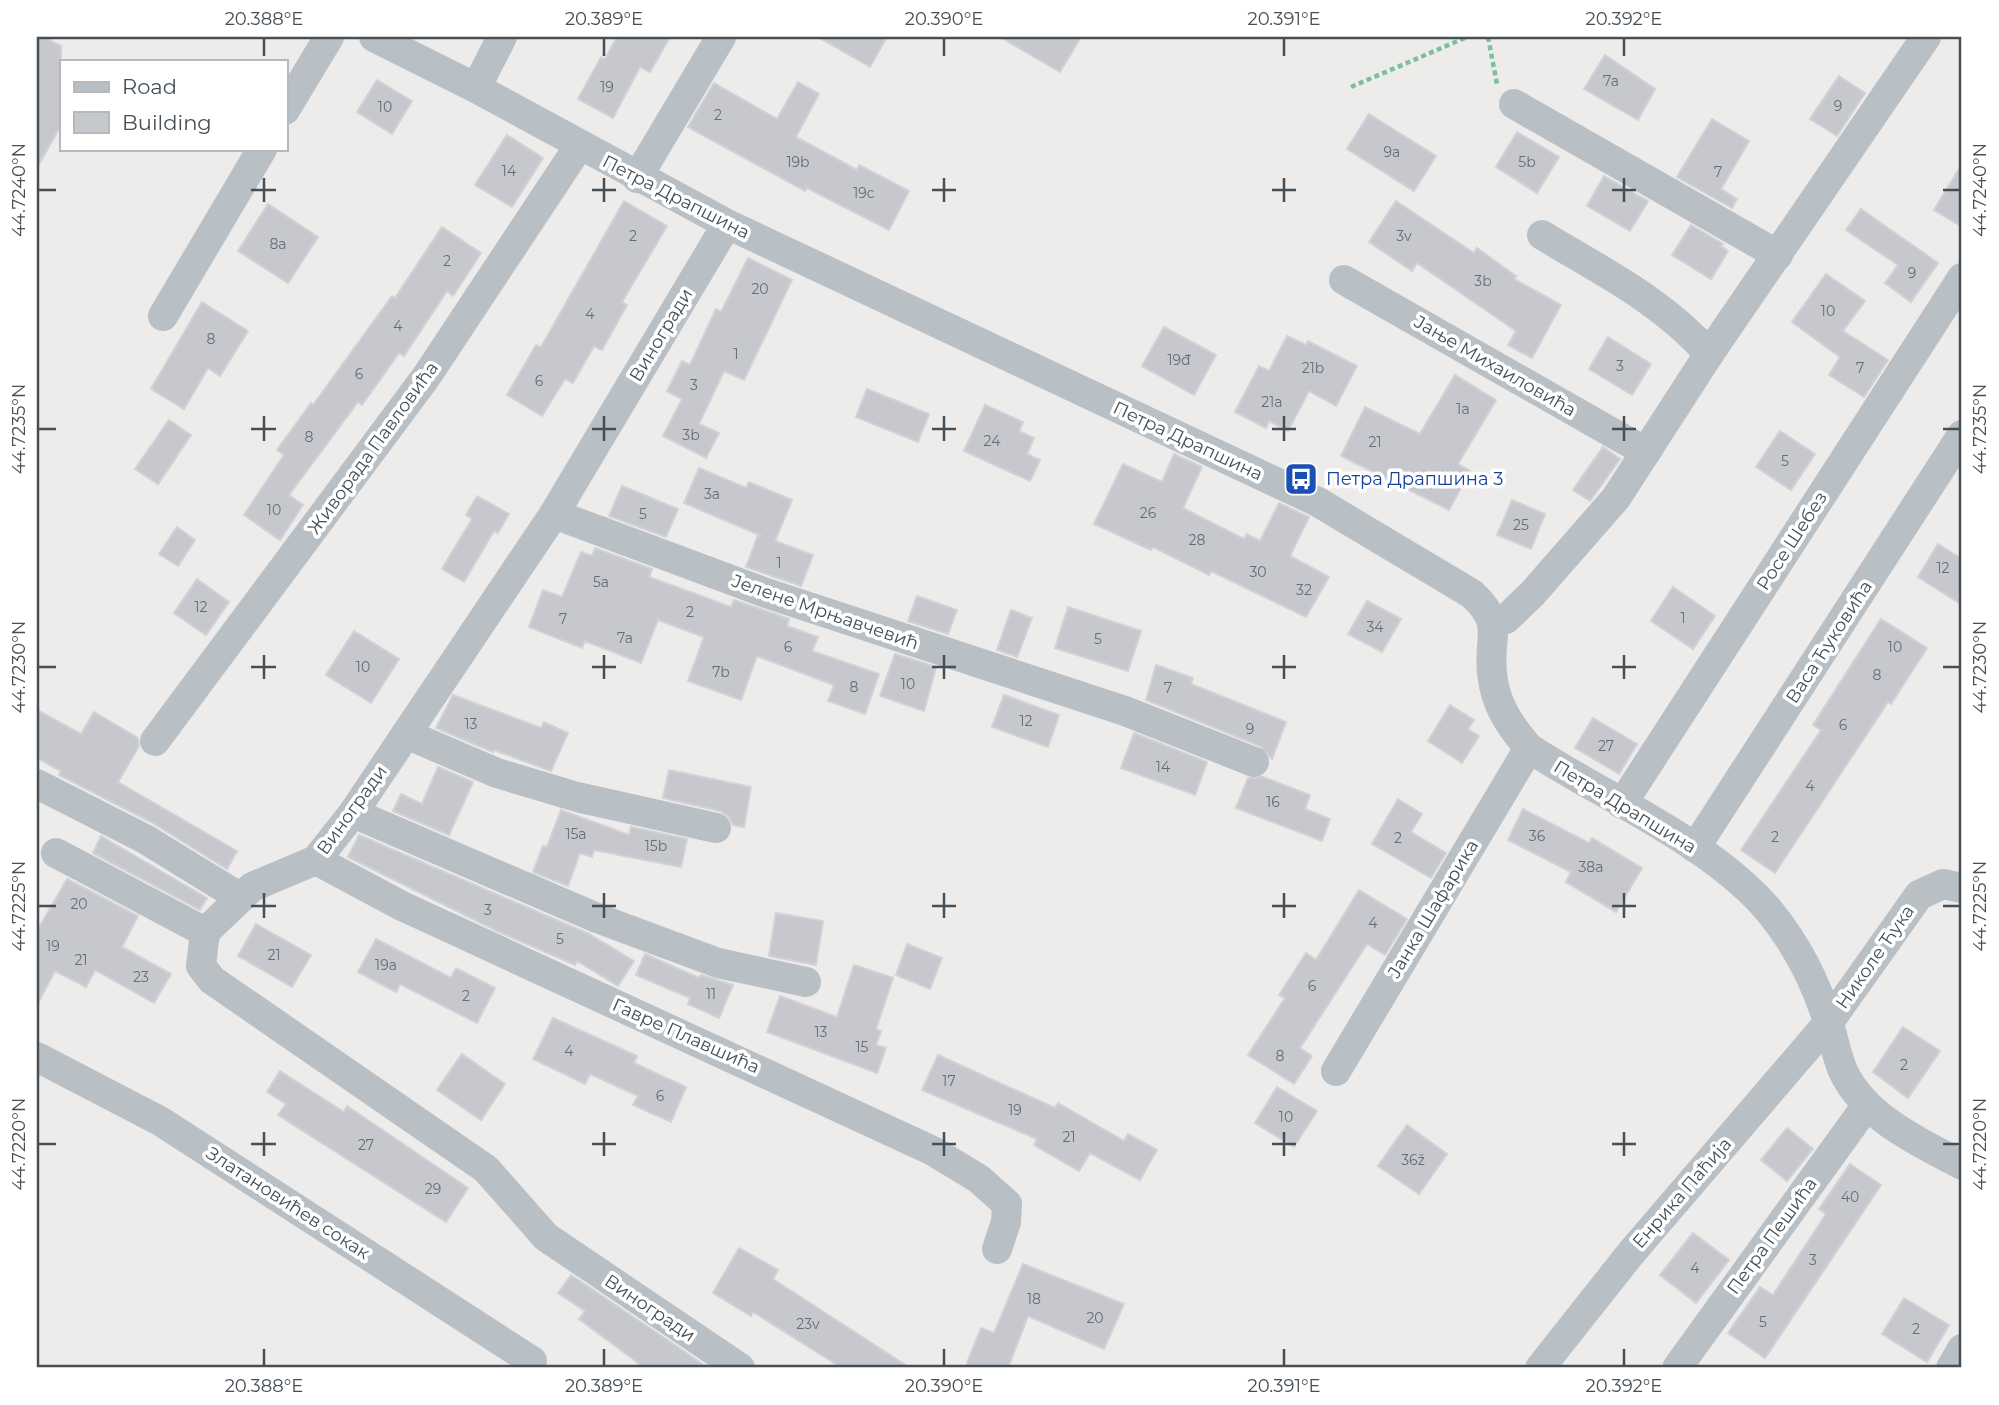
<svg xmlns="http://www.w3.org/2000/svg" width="1999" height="1405" viewBox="0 0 1999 1405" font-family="Montserrat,sans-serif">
<rect width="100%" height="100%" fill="#eeebeb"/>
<g fill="#c6c8ce" stroke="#d0d2d6" stroke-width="2">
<polygon points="37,37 44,37 61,46 61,125 37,168"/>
<polygon points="617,37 670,37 650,72 640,67 613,118 578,99 601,57 605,59"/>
<polygon points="818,37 887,37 870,67"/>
<polygon points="1000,37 1081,37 1060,72"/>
<polygon points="1605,55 1655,89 1638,120 1584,89"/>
<polygon points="1839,76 1865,93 1837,136 1810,119"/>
<polygon points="377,80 412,101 392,134 357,112"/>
<polygon points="798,82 819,94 796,137 857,170 859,165 909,191 889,230 807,188 805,191 688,127 714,83 777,119"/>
<polygon points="1369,114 1436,156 1414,191 1347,149"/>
<polygon points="1712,119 1749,141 1721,189 1737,199 1732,208 1677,177"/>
<polygon points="1517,132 1559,157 1537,193 1496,167"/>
<polygon points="507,135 543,158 512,207 475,185"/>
<polygon points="1962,164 1962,227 1934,210"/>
<polygon points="1604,176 1648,201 1630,231 1587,206"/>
<polygon points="624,201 667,226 622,302 627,305 602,350 594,346 573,383 565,379 542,416 507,395 536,345 541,347"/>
<polygon points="1396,201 1474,253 1477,248 1516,276 1514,279 1561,305 1532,358 1508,345 1516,331 1417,263 1412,271 1369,242"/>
<polygon points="268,204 318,237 288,283 238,251"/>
<polygon points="1861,209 1938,263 1911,302 1885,283 1898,265 1846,230"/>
<polygon points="1691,225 1723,244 1721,246 1728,251 1711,279 1672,255"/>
<polygon points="442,227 481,253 453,296 447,291 404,356 399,353 362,405 358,402 289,495 303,505 280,540 244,515 284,455 277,450 311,403 313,405 392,296 395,298"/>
<polygon points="748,258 792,280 744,380 724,371 699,424 719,433 706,458 663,436 682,399 667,391 682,361 690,365 716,309 721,312"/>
<polygon points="1826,274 1865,301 1843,331 1888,360 1864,397 1829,375 1840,357 1792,322"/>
<polygon points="202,302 248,331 220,376 208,368 184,409 151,389"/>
<polygon points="1164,327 1216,355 1194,395 1142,366"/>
<polygon points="1287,336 1306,345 1308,341 1357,366 1336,406 1309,391 1288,431 1269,421 1266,428 1235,412 1259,366 1269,371"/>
<polygon points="1608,337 1651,364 1632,395 1589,369"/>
<polygon points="1455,375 1496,400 1458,464 1470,471 1449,510 1341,456 1365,407 1420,434"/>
<polygon points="867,389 929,414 918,442 856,417"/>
<polygon points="985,405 1023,422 1019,431 1034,438 1027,454 1040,460 1030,481 964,451"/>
<polygon points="169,420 191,435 158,484 135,469"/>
<polygon points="1780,431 1815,454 1791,490 1756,467"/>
<polygon points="1603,447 1620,459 1590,501 1573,490"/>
<polygon points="1174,454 1202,467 1183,508 1244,539 1247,534 1260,541 1279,503 1309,517 1290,556 1329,577 1306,617 1211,571 1209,575 1153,547 1151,550 1094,524 1123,464 1162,482"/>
<polygon points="699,468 746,488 749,482 792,500 775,541 813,555 801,586 746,567 758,535 762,536 684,503"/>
<polygon points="622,486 678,509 666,537 609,516"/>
<polygon points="477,496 509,514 498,533 494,531 464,582 442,569 472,519 466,515"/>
<polygon points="1512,500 1545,514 1531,549 1497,535"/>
<polygon points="177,527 195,540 178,566 159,554"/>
<polygon points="1938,544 1962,559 1962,605 1918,577"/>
<polygon points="595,548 652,569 649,577 731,607 734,600 789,619 787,626 818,637 812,651 879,674 865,714 828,701 834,685 757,656 741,700 688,681 704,637 658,620 641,663 585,641 582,648 529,627 543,590 562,597 581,552 592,556"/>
<polygon points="197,579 229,602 206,635 174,613"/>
<polygon points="1673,587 1715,616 1693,649 1651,621"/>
<polygon points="917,596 957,610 948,634 908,621"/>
<polygon points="1367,601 1401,619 1382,652 1348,634"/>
<polygon points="1068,607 1141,631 1128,671 1055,648"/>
<polygon points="1011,610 1032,618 1017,657 997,650"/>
<polygon points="1881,619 1927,648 1891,704 1888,702 1775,873 1741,850 1821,730 1813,725"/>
<polygon points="354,631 399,659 371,703 326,675"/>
<polygon points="895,654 936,667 924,711 880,696"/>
<polygon points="1156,665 1193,678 1191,684 1286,722 1272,759 1260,746 1146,700"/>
<polygon points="453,695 541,728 544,722 568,733 551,771 494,750 493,752 436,728"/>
<polygon points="1004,695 1059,715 1048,747 992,727"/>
<polygon points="1450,705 1474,720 1468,729 1479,736 1462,763 1428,741"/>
<polygon points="37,710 81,734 94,712 138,738 139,746 118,782 237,851 227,869 153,823 59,775 61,771 37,758"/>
<polygon points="1593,718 1637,744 1619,774 1575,748"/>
<polygon points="1134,733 1207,762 1195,795 1121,768"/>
<polygon points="438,767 473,782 449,835 393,811 401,794 422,804"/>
<polygon points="669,770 751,787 744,827 733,825 728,816 720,811 663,798"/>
<polygon points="1263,777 1310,795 1305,809 1330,819 1322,841 1236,808 1248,778"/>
<polygon points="1398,799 1422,814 1411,832 1446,853 1431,878 1372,844"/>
<polygon points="1523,809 1589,843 1592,838 1642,868 1616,912 1566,882 1571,872 1508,840"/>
<polygon points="561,810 629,835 631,827 687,839 681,867 594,850 592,857 580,853 568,886 533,872 543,846 547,847"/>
<polygon points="359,835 589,934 634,961 618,986 577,961 575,965 497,931 348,857"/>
<polygon points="101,836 207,898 200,910 93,853"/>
<polygon points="67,879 138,916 122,947 171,974 154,1003 95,970 86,987 55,971 37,1005 37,931"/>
<polygon points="1359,890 1407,919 1385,955 1367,944 1300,1048 1312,1056 1294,1084 1248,1055 1285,998 1279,995 1306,953 1316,960"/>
<polygon points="776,913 823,921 816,965 769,956"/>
<polygon points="256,924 311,955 292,987 238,956"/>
<polygon points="376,939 451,978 456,968 495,988 477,1023 400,984 396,992 358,972"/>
<polygon points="907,944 942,958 930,989 896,975"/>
<polygon points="645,954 699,978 701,975 733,985 719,1018 688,1004 690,998 636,975"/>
<polygon points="854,965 893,978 876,1029 881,1031 876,1045 886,1048 877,1073 767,1032 780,996 837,1017"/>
<polygon points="553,1018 637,1056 634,1063 686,1087 671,1122 633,1105 638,1096 590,1074 585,1084 533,1059"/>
<polygon points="1903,1027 1940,1051 1908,1098 1873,1072"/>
<polygon points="462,1054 505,1084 481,1120 437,1090"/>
<polygon points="938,1055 1055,1108 1058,1103 1124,1141 1128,1134 1157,1150 1140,1180 1090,1153 1079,1171 1034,1145 1037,1139 922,1090"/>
<polygon points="280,1071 344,1112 347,1106 468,1188 446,1222 278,1115 286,1104 267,1092"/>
<polygon points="1277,1087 1317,1111 1294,1147 1255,1123"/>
<polygon points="1407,1125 1447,1154 1419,1194 1378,1166"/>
<polygon points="1787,1128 1813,1149 1787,1181 1761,1160"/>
<polygon points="1850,1164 1881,1185 1765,1358 1728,1333 1760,1287 1773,1295 1826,1214 1819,1209"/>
<polygon points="1693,1233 1729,1260 1696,1303 1660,1275"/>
<polygon points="739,1248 778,1270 773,1279 910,1368 842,1368 753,1312 751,1316 713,1293"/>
<polygon points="1023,1264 1124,1304 1104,1349 1028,1316 1008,1368 965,1368 981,1328 994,1333"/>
<polygon points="571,1275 678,1347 708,1368 645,1368 579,1319 585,1311 558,1293"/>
<polygon points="1904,1298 1949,1325 1927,1362 1882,1334"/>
</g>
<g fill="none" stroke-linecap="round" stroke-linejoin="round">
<g stroke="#78c29a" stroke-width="4.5" stroke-dasharray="5 3.5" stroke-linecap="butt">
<polyline points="1488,37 1497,84"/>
<polyline points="1351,87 1467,37"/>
</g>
<g stroke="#b8c0c6" stroke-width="30">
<path d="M374,37L476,88L727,224L1318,502L1472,594C1505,625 1488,635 1492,673C1495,704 1509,725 1529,748C1604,797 1714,844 1770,912C1797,945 1817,985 1829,1025C1834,1040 1837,1057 1843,1071C1865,1118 1919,1142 1962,1165"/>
<polyline points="476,88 502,37"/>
<polyline points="1514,104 1778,255"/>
<polyline points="285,110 329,37"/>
<polyline points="637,178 721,37"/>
<polyline points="727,224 554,514 353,813 316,860 252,887 205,932 201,966 212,980 486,1169 546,1237 740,1368"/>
<path d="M1542,235C1601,271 1663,301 1709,354"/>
<polyline points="1344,280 1646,452"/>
<polyline points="163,316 262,149"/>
<polyline points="554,514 766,593 1125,711 1254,762"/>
<polyline points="1494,623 1506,619 1533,593 1616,498 1709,354 1926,37"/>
<polyline points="406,734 497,773 577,797 716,828"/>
<polyline points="155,741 426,377 579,146"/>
<polyline points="37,784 145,839 241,898"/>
<polyline points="1622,804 1962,278"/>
<polyline points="353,813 597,918 718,963 806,982"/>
<polyline points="1695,848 1962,435"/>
<polyline points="56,853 205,932"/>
<polyline points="316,860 402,906 933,1151 979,1179 1007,1204 1006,1222 997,1249"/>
<polyline points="37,1057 160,1121 532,1361"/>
<polyline points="1336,1071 1529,748"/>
<polyline points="1540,1368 1631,1253 1829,1022 1919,895 1943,884 1962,888"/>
<polyline points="1677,1368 1867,1105"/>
<polyline points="1951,1368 1962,1349"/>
</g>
</g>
<path fill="none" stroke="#464f56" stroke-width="2.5" d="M264,38V56M604,38V56M944,38V56M1284,38V56M1624,38V56M264,178V202M604,178V202M944,178V202M1284,178V202M1624,178V202M38,190H56M251,190H276M592,190H616M932,190H956M1272,190H1296M1612,190H1636M1943,190H1960M264,416V441M604,416V441M944,416V441M1284,416V441M1624,416V441M38,429H56M251,429H276M592,429H616M932,429H956M1272,429H1296M1612,429H1636M1943,429H1960M264,655V679M604,655V679M944,655V679M1284,655V679M1624,655V679M38,667H56M251,667H276M592,667H616M932,667H956M1272,667H1296M1612,667H1636M1943,667H1960M264,893V918M604,893V918M944,893V918M1284,893V918M1624,893V918M38,906H56M251,906H276M592,906H616M932,906H956M1272,906H1296M1612,906H1636M1943,906H1960M264,1132V1156M604,1132V1156M944,1132V1156M1284,1132V1156M1624,1132V1156M38,1144H56M251,1144H276M592,1144H616M932,1144H956M1272,1144H1296M1612,1144H1636M1943,1144H1960M264,1349V1366M604,1349V1366M944,1349V1366M1284,1349V1366M1624,1349V1366"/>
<defs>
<symbol id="bus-square" viewBox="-11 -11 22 22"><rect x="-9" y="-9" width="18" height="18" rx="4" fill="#1a4fb4" stroke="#fff"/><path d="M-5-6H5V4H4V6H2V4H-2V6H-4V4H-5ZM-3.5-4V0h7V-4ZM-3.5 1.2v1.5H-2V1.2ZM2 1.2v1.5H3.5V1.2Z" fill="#fff"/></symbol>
</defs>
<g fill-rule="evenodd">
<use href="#bus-square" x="1282" y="460" width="38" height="38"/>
</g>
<g text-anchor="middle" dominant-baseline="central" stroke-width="7" stroke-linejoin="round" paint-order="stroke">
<g font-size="14" fill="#666d74">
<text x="1611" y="81">7a</text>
<text x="607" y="87">19</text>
<text x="1838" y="106">9</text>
<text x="385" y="107">10</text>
<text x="718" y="115">2</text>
<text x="1392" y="152">9a</text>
<text x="798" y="162">19b</text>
<text x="1527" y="162">5b</text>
<text x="509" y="171">14</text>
<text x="1718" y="172">7</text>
<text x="864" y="193">19c</text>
<text x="633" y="236">2</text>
<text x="1404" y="236">3v</text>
<text x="278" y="244">8a</text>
<text x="447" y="261">2</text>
<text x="1912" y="273">9</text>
<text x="1483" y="281">3b</text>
<text x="760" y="289">20</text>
<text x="1828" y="311">10</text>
<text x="590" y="314">4</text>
<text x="398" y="326">4</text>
<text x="211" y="339">8</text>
<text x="736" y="354">1</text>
<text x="1179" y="360">19đ</text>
<text x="1620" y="366">3</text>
<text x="1313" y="368">21b</text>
<text x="1860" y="368">7</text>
<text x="359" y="374">6</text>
<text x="539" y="381">6</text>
<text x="694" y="385">3</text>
<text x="1272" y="402">21a</text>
<text x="1463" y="409">1a</text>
<text x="691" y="435">3b</text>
<text x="309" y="437">8</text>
<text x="992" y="441">24</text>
<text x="1375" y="442">21</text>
<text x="1785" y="461">5</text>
<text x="712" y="494">3a</text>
<text x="274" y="510">10</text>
<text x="1148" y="513">26</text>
<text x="643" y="514">5</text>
<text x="1521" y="525">25</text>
<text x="1197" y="540">28</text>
<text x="779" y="563">1</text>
<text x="1943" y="568">12</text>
<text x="1258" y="572">30</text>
<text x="601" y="582">5a</text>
<text x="1304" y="590">32</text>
<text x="201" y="607">12</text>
<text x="690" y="612">2</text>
<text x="1683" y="618">1</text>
<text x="563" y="619">7</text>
<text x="1375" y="627">34</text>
<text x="625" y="638">7a</text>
<text x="1098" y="639">5</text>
<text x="788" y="647">6</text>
<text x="1895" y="647">10</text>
<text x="363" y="667">10</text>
<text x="721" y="672">7b</text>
<text x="1877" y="675">8</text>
<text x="908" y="684">10</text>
<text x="854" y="687">8</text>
<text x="1168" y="688">7</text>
<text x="1026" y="721">12</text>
<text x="471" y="724">13</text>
<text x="1843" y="725">6</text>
<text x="1250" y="729">9</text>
<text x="1606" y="746">27</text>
<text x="1163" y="767">14</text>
<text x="1810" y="786">4</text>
<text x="1273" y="802">16</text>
<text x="576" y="834">15a</text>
<text x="1537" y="836">36</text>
<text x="1775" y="837">2</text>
<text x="1398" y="838">2</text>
<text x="656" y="846">15b</text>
<text x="1591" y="867">38a</text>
<text x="79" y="904">20</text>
<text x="488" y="910">3</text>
<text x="1373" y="923">4</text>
<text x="560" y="939">5</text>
<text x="53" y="946">19</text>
<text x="274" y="955">21</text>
<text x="81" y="960">21</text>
<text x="386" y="965">19a</text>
<text x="141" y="977">23</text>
<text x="1312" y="986">6</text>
<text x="711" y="994">11</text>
<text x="466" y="996">2</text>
<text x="821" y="1032">13</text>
<text x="862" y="1047">15</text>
<text x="569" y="1051">4</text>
<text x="1280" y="1056">8</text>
<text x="1904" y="1065">2</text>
<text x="949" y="1081">17</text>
<text x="660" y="1096">6</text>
<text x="1015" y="1110">19</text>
<text x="1286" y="1117">10</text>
<text x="1069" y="1137">21</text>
<text x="366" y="1145">27</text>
<text x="1413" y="1160">36ž</text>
<text x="433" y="1189">29</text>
<text x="1850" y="1197">40</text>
<text x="1813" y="1260">3</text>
<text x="1695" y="1268">4</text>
<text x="1034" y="1299">18</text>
<text x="1095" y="1318">20</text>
<text x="1763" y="1322">5</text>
<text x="808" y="1324">23v</text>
<text x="1916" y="1329">2</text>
</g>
<g font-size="18" fill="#464f56" stroke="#fff">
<text transform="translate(676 197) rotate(27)">Петра Драпшина</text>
<text transform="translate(661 335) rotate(-59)">Виногради</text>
<text transform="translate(1495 366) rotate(30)">Јање Михаиловића</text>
<text transform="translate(1188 441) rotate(25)">Петра Драпшина</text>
<text transform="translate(373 448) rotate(-54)">Живорада Павловића</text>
<text transform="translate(1792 541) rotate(-57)">Росе Шебез</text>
<text transform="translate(825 612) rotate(19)">Јелене Мрњавчевић</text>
<text transform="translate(1829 642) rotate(-57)">Васа Ћуковића</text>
<text transform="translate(1625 807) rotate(31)">Петра Драпшина</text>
<text transform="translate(352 810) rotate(-54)">Виногради</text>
<text transform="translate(1433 909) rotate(-59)">Јанка Шафарика</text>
<text transform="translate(1875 957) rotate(-55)">Николе Ћука</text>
<text transform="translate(686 1036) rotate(24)">Гавре Плавшића</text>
<text transform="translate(1682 1193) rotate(-49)">Енрика Паћија</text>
<text transform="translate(288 1203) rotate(33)">Златановићев сокак</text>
<text transform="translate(1772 1236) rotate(-54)">Петра Пешића</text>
<text transform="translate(650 1308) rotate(34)">Виногради</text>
</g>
<g font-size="18" fill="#164399" stroke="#fff" text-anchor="start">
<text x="1326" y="479">Петра Драпшина 3</text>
</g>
</g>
<rect width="1999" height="1405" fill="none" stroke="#ffffff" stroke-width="77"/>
<rect x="60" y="60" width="228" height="91" fill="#ffffff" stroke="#b5b9bb" stroke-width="2"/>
<rect x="74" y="82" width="35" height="10" fill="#b8c0c6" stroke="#b5b9bb" stroke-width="2"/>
<text x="122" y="94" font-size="21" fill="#464f56">Road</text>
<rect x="74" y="112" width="35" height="21" fill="#c6c8ce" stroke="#b5b9bb" stroke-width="2"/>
<text x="122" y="130" font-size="21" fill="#464f56">Building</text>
<rect x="38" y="38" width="1922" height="1328" fill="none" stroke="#464f56" stroke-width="2.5"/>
<g font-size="18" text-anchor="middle" fill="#464f56">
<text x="264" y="25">20.388°E</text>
<text x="604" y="25">20.389°E</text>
<text x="944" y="25">20.390°E</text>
<text x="1284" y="25">20.391°E</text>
<text x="1624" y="25">20.392°E</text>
<text transform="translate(19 190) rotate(-90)" y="6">44.7240°N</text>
<text transform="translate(1980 190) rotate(-90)" y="6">44.7240°N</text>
<text transform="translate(19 429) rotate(-90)" y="6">44.7235°N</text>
<text transform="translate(1980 429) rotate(-90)" y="6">44.7235°N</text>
<text transform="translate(19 667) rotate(-90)" y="6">44.7230°N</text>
<text transform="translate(1980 667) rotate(-90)" y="6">44.7230°N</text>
<text transform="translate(19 906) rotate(-90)" y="6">44.7225°N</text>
<text transform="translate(1980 906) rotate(-90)" y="6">44.7225°N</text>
<text transform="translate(19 1144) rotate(-90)" y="6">44.7220°N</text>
<text transform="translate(1980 1144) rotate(-90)" y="6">44.7220°N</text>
<text x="264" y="1392">20.388°E</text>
<text x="604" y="1392">20.389°E</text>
<text x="944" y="1392">20.390°E</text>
<text x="1284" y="1392">20.391°E</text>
<text x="1624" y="1392">20.392°E</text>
</g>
</svg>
